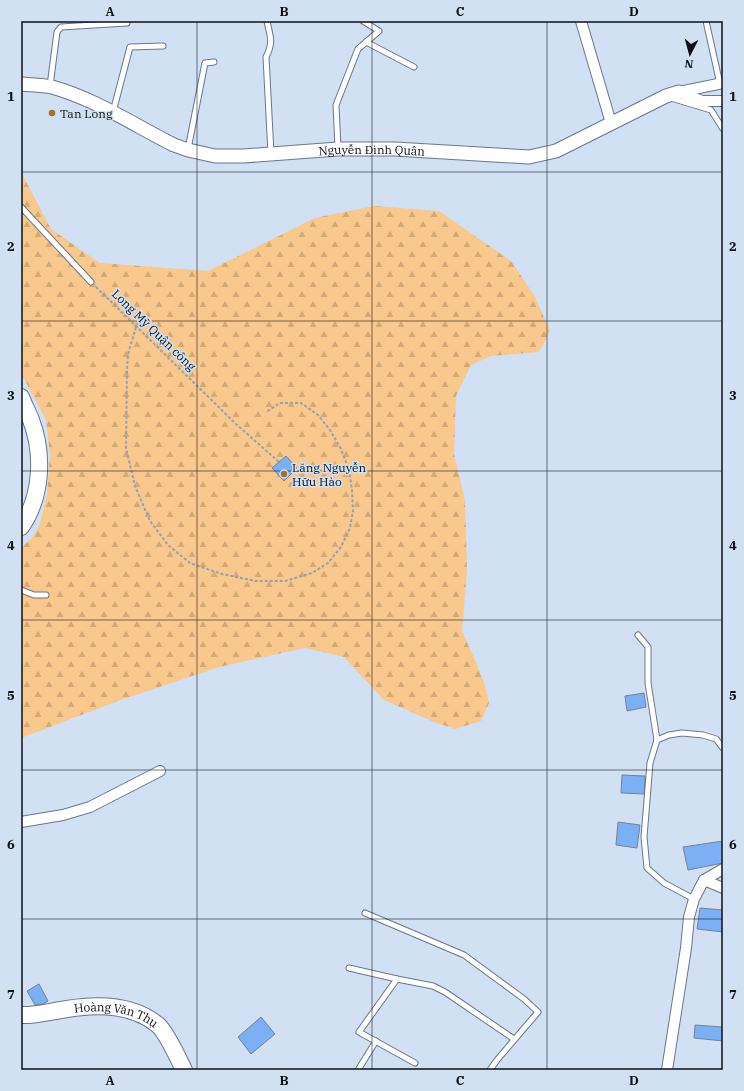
<svg xmlns="http://www.w3.org/2000/svg" width="744" height="1091" viewBox="0 0 744 1091" font-family="'IBM Plex Serif',serif">
<defs>
<pattern id="forest-firs" width="22" height="20" patternUnits="userSpaceOnUse"><rect width="22" height="20" fill="#f8c88c"/><path d="M5 1l3.5 6h-7zM16 11l3.5 6h-7z" fill="#d3ab78"/></pattern>
</defs>
<rect width="100%" height="100%" fill="#d1e0f3"/>
<polygon fill="url(#forest-firs)" points="21,172 51,229 100,263 208,271 315,218 374,206 439,211 511,261 534,295 550,331 539,352 491,356 471,365 456,396 454,454 465,500 467,570 462,631 475,660 485,685 489,703 481,721 455,729 434,722 384,700 344,657 305,648 219,667 118,701 21,738 21,548 31,539 40,524 47,494 50,455 46,420 21,373"/>
<g fill="#7bb0f4" stroke="#758294">
<polygon points="286,456 297,468 284,481 272,468"/>
<polygon points="644,693 646,707 627,711 625,696"/>
<polygon points="622,775 645,776 644,794 621,793"/>
<polygon points="618,822 640,825 637,848 616,845"/>
<polygon points="723,841 723,863 688,870 683,847"/>
<polygon points="700,908 723,910 723,932 697,929"/>
<polygon points="39,984 48,1001 43,1004 35,1005 27,991"/>
<polygon points="261,1017 275,1034 251,1054 238,1037"/>
<polygon points="695,1025 723,1027 723,1041 694,1038"/>
</g>
<g fill="none" stroke-linecap="round" stroke-linejoin="round">
<defs>
<g id="service">
<path d="M267,21C270,37 274,41 266,57L271,154"/>
<polyline points="706,21 720,84"/>
<polyline points="366,42 414,67"/>
<polyline points="50,86 57,32 61,27 127,23"/>
<polyline points="671,98 711,110 723,129"/>
<polyline points="113,112 130,47 163,46"/>
<polyline points="338,148 336,105 358,49 379,31 363,21"/>
<polyline points="188,149 205,63 214,62"/>
<polyline points="21,207 91,282"/>
<polyline points="21,590 34,595 46,595"/>
<polyline points="638,635 648,647 648,683 657,740 650,763 644,837 647,868 664,883 694,899"/>
<polyline points="657,740 669,735 682,733 703,735 716,739 723,748"/>
<polyline points="365,913 464,955 524,999 538,1012 497,1060 490,1070"/>
<polyline points="349,968 397,979 433,986 445,992 514,1039"/>
<polyline points="397,979 359,1032 415,1063"/>
<polyline points="358,1070 376,1041"/>
</g>
<g id="minor">
<polyline points="581,21 611,123"/>
<polyline points="679,92 702,101 723,101"/>
<polyline points="679,92 723,83"/>
<polyline points="21,822 63,815 90,807 160,771"/>
<polyline points="704,880 723,888"/>
<polyline points="667,1070 686,948 689,917 694,899 704,880 723,869"/>
</g>
<g id="tertiary">
<path id="s1" d="M21,84C31,85 42,85 52,87C95,99 134,125 174,145L188,150L215,156H244L338,149H395L529,157L556,151L666,96L679,92"/>
</g>
<g id="primary">
<path d="M21,397C24,405 28,412 31,420C44,454 42,497 21,527"/>
<path id="s2" d="M21,1015C35,1016 52,1011 67,1009C97,1004 133,1004 158,1025C167,1033 178,1058 184,1070"/>
</g>
</defs>
<use href="#service" stroke="#6a7788" stroke-width="7"/>
<use href="#minor" stroke="#6a7788" stroke-width="12"/>
<use href="#tertiary" stroke="#6a7788" stroke-width="15"/>
<use href="#primary" stroke="#6a7788" stroke-width="18"/>
<g stroke="#96a2b1" stroke-width="2" stroke-dasharray="3 2" stroke-linecap="butt">
<polyline points="96,287 236,424 279,462"/>
<polyline points="136,327 128,354 127,370 126,448 135,486 150,521 168,545 190,563 222,574 256,581 285,581 312,573 328,563 341,547 350,528 353,511 352,490 349,470 341,449 330,430 318,415 301,403 280,403 266,412"/>
</g>
<use href="#service" stroke="#fff" stroke-width="5"/>
<use href="#minor" stroke="#fff" stroke-width="10"/>
<use href="#tertiary" stroke="#fff" stroke-width="13"/>
<use href="#primary" stroke="#fff" stroke-width="16"/>
</g>
<path fill="none" stroke="#0c1117" stroke-width="1" stroke-opacity="0.55" d="M197,21V1070M372,21V1070M547,21V1070M21,172H723M21,321H723M21,471H723M21,620H723M21,770H723M21,919H723"/>
<g fill="#a57229" stroke="#d1e0f3" stroke-width="1.5">
<circle cx="52" cy="113" r="4"/>
<circle cx="284" cy="474" r="4"/>
</g>
<g text-anchor="middle" dominant-baseline="central" stroke-width="3" stroke-linejoin="round" paint-order="stroke">
<g font-size="12" fill="#0c1117" stroke="#d1e0f3" text-anchor="start">
<text x="60" y="113">Tan Long</text>
<text x="292" y="467">Lăng Nguyễn<tspan x="292" dy="14">Hữu Hào</tspan></text>
</g>
<g font-size="12" fill="#0c1117" stroke="#d1e0f3">
<text stroke="none"><textPath href="#s1" startOffset="366">Nguyễn Đình Quân</textPath></text>
<text transform="translate(154 330) rotate(44)">Long Mỹ Quận công</text>
<text stroke="none"><textPath href="#s2" startOffset="97">Hoàng Văn Thụ</textPath></text>
</g>
</g>
<rect width="744" height="1091" fill="none" stroke="#d1e0f3" stroke-width="44"/>
<g transform="translate(690 54) rotate(186)" stroke="#d1e0f3" stroke-width="3" paint-order="stroke">
<path d="M0-3L7 15L0 10L-7 15Z" fill="#0c1117"/>
<text y="-6" font-size="11" font-weight="bold" text-anchor="middle" fill="#0c1117">N</text>
</g>
<rect x="22" y="22" width="700" height="1047" fill="none" stroke="#0c1117" stroke-width="1.5"/>
<g font-size="13" text-anchor="middle" font-weight="bold" fill="#0c1117">
<text x="110" y="16">A</text>
<text x="284" y="16">B</text>
<text x="460" y="16">C</text>
<text x="634" y="16">D</text>
<text x="11" y="101">1</text>
<text x="733" y="101">1</text>
<text x="11" y="251">2</text>
<text x="733" y="251">2</text>
<text x="11" y="400">3</text>
<text x="733" y="400">3</text>
<text x="11" y="550">4</text>
<text x="733" y="550">4</text>
<text x="11" y="700">5</text>
<text x="733" y="700">5</text>
<text x="11" y="849">6</text>
<text x="733" y="849">6</text>
<text x="11" y="999">7</text>
<text x="733" y="999">7</text>
<text x="110" y="1085">A</text>
<text x="284" y="1085">B</text>
<text x="460" y="1085">C</text>
<text x="634" y="1085">D</text>
</g>
</svg>
